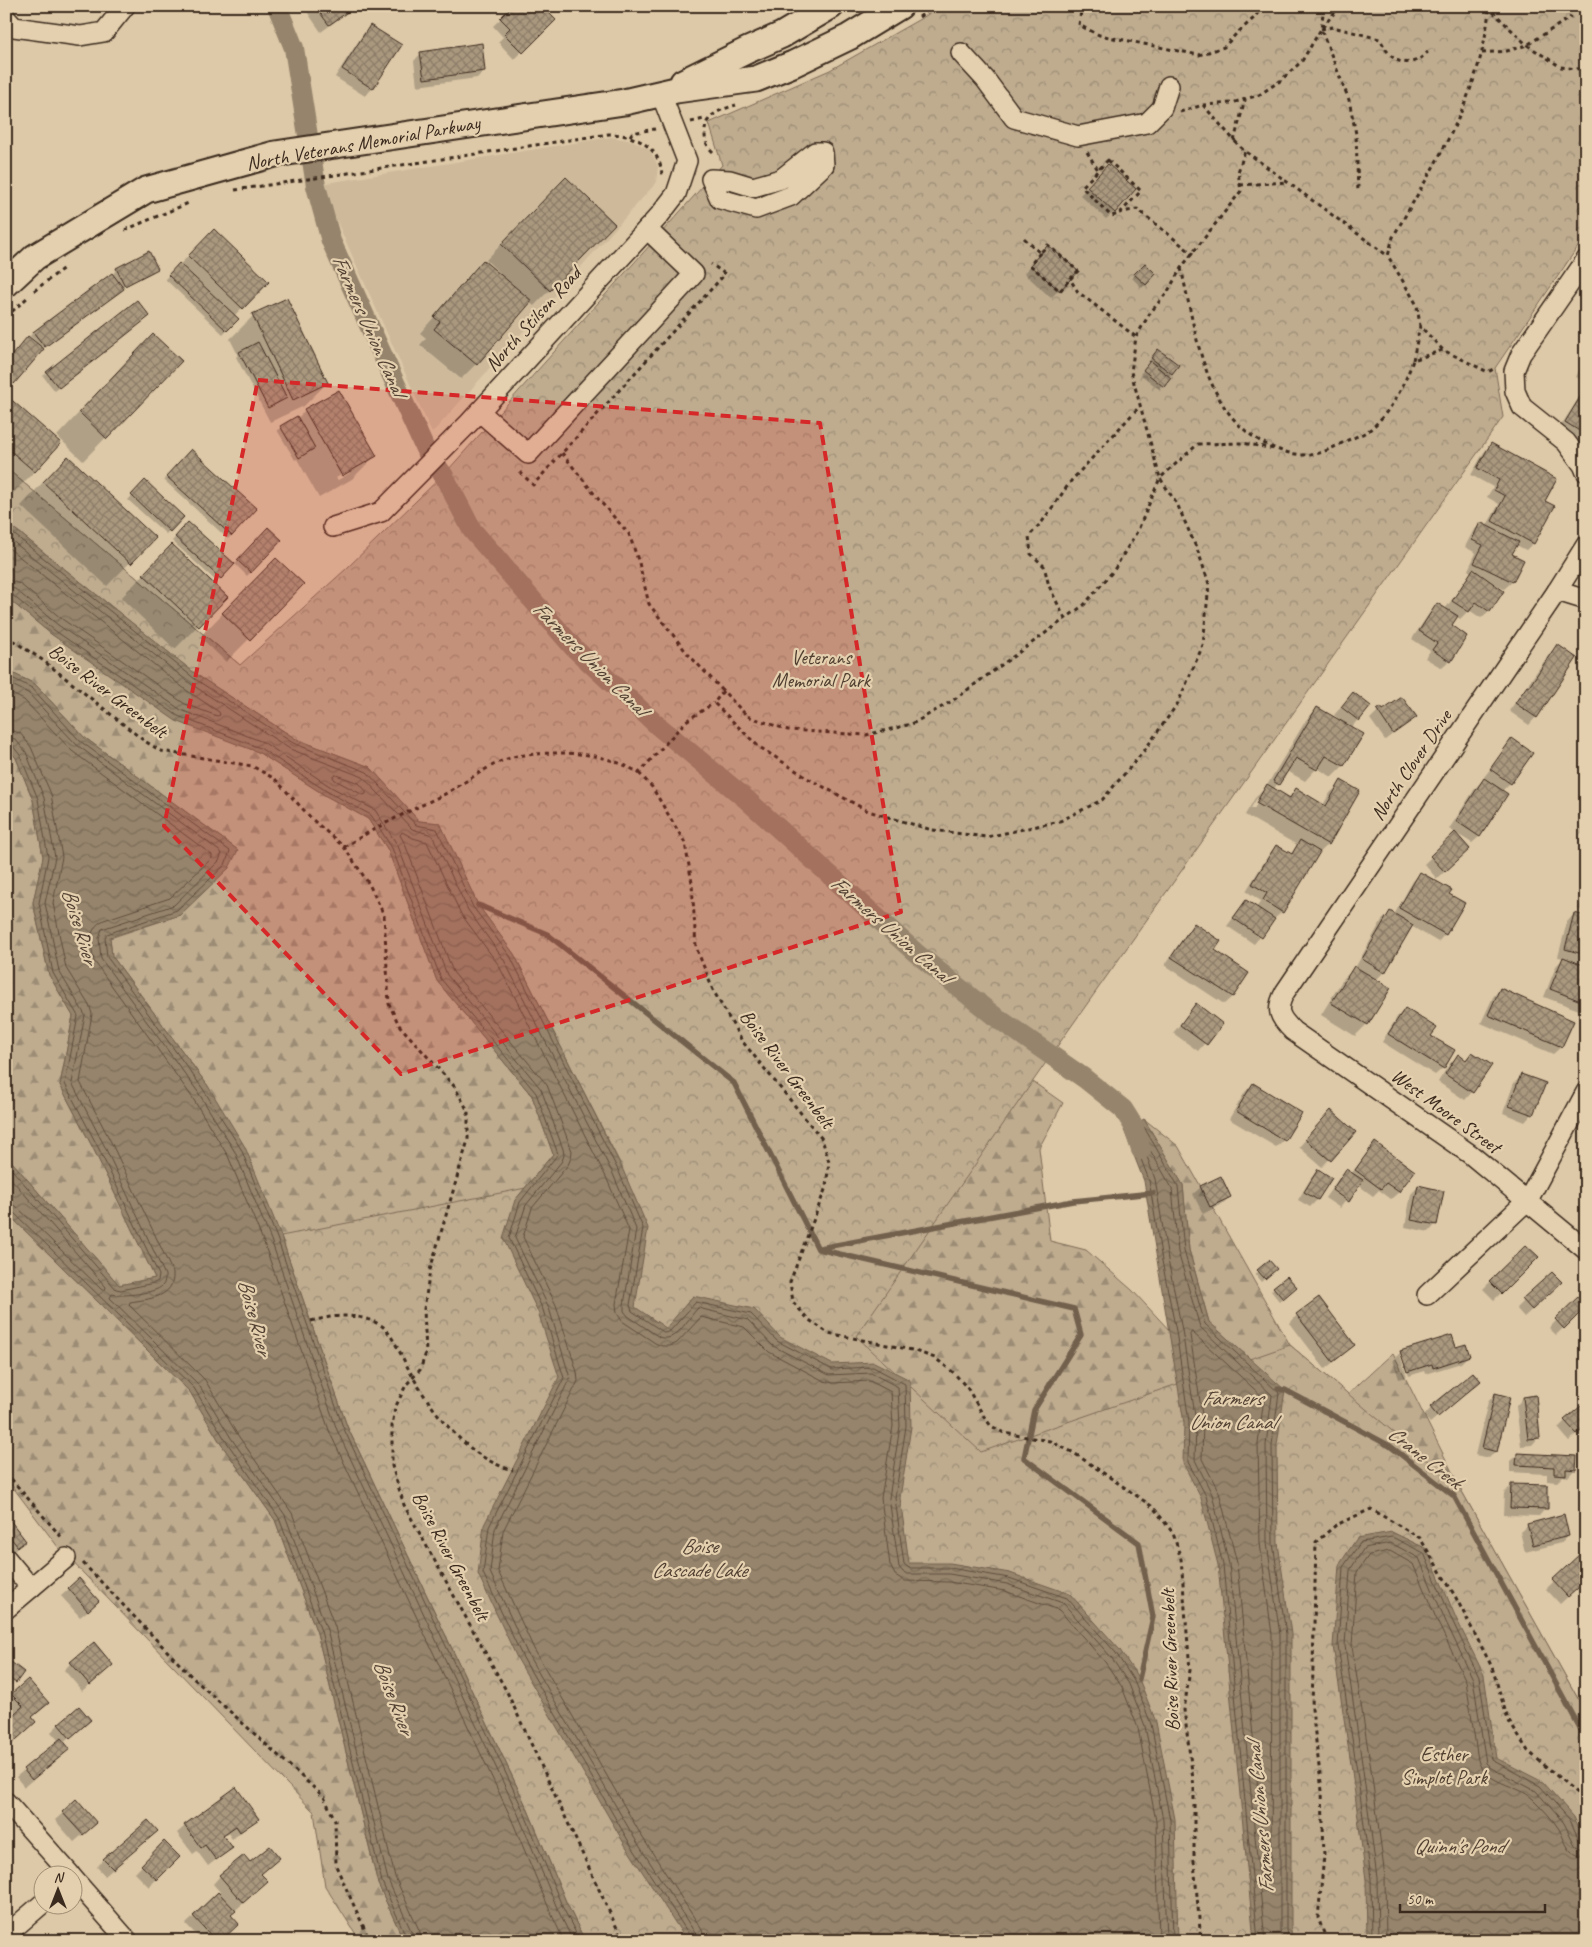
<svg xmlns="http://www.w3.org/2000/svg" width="1592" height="1947" viewBox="0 0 1592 1947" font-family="Caveat,sans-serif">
<defs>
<pattern id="forest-firs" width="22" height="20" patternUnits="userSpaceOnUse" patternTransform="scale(1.25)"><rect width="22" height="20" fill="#bfac8f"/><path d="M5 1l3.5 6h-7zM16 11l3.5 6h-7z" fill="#9c8c74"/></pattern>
<pattern id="park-crowns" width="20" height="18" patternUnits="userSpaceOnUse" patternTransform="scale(1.25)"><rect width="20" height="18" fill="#bfac8f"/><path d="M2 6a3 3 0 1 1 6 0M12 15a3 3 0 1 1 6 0" fill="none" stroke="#9c8c74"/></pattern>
<pattern id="water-waves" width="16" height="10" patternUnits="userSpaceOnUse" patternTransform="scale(1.25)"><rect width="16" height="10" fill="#96846c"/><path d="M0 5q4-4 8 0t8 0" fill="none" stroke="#7c6c58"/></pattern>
<pattern id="building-cross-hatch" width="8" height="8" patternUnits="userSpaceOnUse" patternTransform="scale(1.25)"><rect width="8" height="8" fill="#aa987e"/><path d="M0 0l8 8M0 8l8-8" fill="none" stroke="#8c7c67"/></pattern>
</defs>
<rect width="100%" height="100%" fill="#ddc9a8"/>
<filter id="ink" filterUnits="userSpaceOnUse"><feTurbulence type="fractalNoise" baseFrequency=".02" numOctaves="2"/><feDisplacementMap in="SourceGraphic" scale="10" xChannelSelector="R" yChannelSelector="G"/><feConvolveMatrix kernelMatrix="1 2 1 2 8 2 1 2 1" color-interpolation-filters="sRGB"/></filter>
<g filter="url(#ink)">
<polygon fill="#ceba9b" points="611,137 634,141 650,150 658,166 656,183 432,433 320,184"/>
<g fill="url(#forest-firs)" stroke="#7d6b56">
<polygon points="6,468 240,665 854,956 1063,1103 1039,1148 1050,1241 1086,1250 1132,1290 1171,1332 1254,1941 874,1362 440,823 6,537"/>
<polygon points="6,597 51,634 176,720 258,752 326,796 368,819 388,850 437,981 532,1096 553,1154 515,1200 585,1941 347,1426 208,1086 112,956 110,938 180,915 238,850 84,737 35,684 6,670"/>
<polygon points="6,746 16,758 33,800 43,857 33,903 49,975 73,1016 60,1085 94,1150 155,1278 119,1285 6,1155"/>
<polygon points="1144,1119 1178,1146 1290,1345 1348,1394 1393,1353 1460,1488 1586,1713 1285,1391 1209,1322 1189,1250 1183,1185"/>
<polygon points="6,1212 190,1392 221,1444 275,1520 317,1633 378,1884 404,1941 358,1941 359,1939 325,1886 314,1812 58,1547 6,1478"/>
</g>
<polygon fill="url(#park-crowns)" stroke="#7d6b56" points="938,6 1586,6 1586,235 1495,368 1503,417 1063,1038 856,1336 981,1452 1290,1345 1460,1488 1586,1713 1586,1941 585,1941 567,1904 528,1810 347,1426 281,1236 623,1169 514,954 478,905 440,823 419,821 370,767 296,739 197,675 6,522 6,468 240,665 346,569 448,470 722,165 709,123 830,70 927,15"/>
<g fill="url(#water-waves)" stroke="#72604d">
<polygon points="6,522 197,675 296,739 370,767 419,821 440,823 478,905 514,954 623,1170 648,1228 635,1307 666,1328 693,1296 754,1309 780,1337 832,1364 874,1362 910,1380 911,1427 900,1498 909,1563 950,1563 1010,1573 1070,1594 1120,1650 1139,1679 1156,1722 1175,1819 1178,1941 687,1941 625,1845 517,1658 478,1574 484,1525 559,1377 538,1312 503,1238 515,1200 553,1154 532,1096 437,981 388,850 368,819 326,796 258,752 176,721 51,634 6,597"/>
<polygon points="6,670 35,684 84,737 238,850 229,868 180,915 110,937 112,956 208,1086 245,1147 281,1236 347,1426 528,1810 567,1904 585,1941 404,1941 378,1884 317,1633 275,1520 221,1444 190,1392 6,1212 6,1155 119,1285 155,1278 94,1150 60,1085 73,1016 49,975 33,902 43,857 33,800 16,758 6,746"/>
<polygon points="1144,1119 1183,1185 1189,1250 1209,1322 1285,1390 1277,1445 1278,1543 1291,1634 1291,1930 1293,1941 1254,1941 1218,1565 1201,1498 1183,1463 1184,1423 1144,1181 1124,1130"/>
<polygon points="1392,1532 1427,1549 1456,1618 1484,1675 1496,1758 1543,1782 1574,1817 1586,1843 1586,1941 1367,1941 1366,1880 1352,1771 1333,1646 1339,1565 1357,1538"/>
</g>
<g fill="#0003" fill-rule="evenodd">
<polygon points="303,6 356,6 321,32"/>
<polygon points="514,6 554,20 514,59 498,42 503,37 493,26"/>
<polygon points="370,27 400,46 372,89 365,96 335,77 363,34"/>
<polygon points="421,53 484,71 477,78 417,86 414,61"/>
<polygon points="1101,173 1114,212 1106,219 1080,195"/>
<polygon points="551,194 613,224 534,306 529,302 476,364 461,379 420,345 426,338 420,333 483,262 499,275 501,274 486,260"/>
<polygon points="214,231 267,282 234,316 237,319 223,334 165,279"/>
<polygon points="149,253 157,269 153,272 121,288 119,292 41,350 10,387 6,384 6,363 36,342 30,336 33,332 114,273 116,269"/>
<polygon points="1041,254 1076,272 1051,298 1024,273"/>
<polygon points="1145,265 1155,274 1142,288 1132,278"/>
<polygon points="137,301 145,319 55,391 43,376"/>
<polygon points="253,316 327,383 304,406 270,422 236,357 238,355 230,339"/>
<polygon points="1155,354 1177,365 1159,389 1140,374 1150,363 1148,362"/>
<polygon points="1586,355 1586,382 1576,377"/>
<polygon points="130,359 180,361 83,461 57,436"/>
<polygon points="1586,387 1586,435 1579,442 1558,430"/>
<polygon points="6,397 35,471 12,494 6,490"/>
<path d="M305,410L375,456L352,479L319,498L297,459L295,460L277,430L297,419ZM350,470V473L338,480L336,478Z"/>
<polygon points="1491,445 1543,501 1533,543 1526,550 1516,545 1511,555 1522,561 1512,582 1504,589 1495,584 1489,611 1481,618 1469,610 1460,619 1456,616 1450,626 1450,661 1442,668 1425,658 1430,651 1412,639 1430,612 1437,604 1445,609 1472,573 1468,570 1476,553 1465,547 1473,531 1481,524 1486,527 1499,504 1487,497 1493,487 1471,475 1484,452"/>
<polygon points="191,451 255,509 228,539 164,480"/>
<polygon points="45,480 154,538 107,586 21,506"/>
<polygon points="145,482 182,517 166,534 128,500"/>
<polygon points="188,524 233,564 217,582 172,541"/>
<polygon points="268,529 280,540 247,576 235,564"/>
<polygon points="150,568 226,597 175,649 121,598"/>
<polygon points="253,582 249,639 226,662 200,637"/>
<polygon points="1557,646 1536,717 1529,725 1509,711 1550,653"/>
<polygon points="1586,676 1586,689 1582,687"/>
<path d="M1353,694L1369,706L1351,728L1362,734L1343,766L1332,777L1317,768L1305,781L1287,771L1273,790L1288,798L1296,790L1323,805L1330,793L1342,782L1359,791L1328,844L1316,857L1282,912L1274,919L1254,944L1227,926L1246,901L1256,908L1261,901L1246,891L1269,854L1276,846L1290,855L1297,845L1245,815L1255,798L1266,787L1306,720L1317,708L1338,720L1339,719L1334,715ZM1257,798H1260L1254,809L1251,808Z"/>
<polygon points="1381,708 1383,712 1415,717 1385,740 1370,719"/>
<polygon points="1513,740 1510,783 1502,791 1480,836 1472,843 1449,829 1476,787 1485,778 1484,777"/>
<polygon points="1586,816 1586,835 1580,834 1583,819"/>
<polygon points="1455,834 1461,856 1437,879 1424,864"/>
<polygon points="1421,873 1447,895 1445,934 1438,942 1411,926 1384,972 1375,981 1389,989 1367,1024 1355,1036 1321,1015 1343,979 1355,968 1382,920 1390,913 1394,915 1413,881"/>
<polygon points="1586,884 1586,912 1578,909"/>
<polygon points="1574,914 1586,917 1586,960 1583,963 1570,960 1586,968 1586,1004 1579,1010 1544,997 1556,966 1564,958 1558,957 1567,922"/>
<polygon points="1194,924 1213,951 1247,973 1232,997 1224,1004 1165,965 1187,932"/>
<polygon points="1500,989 1572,1021 1561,1047 1553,1054 1481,1023 1493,997"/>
<polygon points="1196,1005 1221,1024 1198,1051 1173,1033"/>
<polygon points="1405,1009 1430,1036 1443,1068 1435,1075 1382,1042 1397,1017"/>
<polygon points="1472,1053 1472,1092 1465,1100 1438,1082 1450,1063 1458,1056 1465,1060"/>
<polygon points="1522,1076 1532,1114 1525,1122 1503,1113 1514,1083"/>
<polygon points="1253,1084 1284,1140 1276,1147 1229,1119 1245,1092"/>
<polygon points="1324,1119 1354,1132 1322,1167 1299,1147"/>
<polygon points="1375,1143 1399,1192 1391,1199 1379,1190 1373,1196 1358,1185 1340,1208 1325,1198 1339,1178 1346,1170 1351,1174"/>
<polygon points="1318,1171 1330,1178 1317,1200 1310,1207 1298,1200 1311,1178"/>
<polygon points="1419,1186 1436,1224 1429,1232 1405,1227 1411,1194"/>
<polygon points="1201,1187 1230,1197 1222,1204 1203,1214 1193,1194"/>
<polygon points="1526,1246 1537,1257 1494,1300 1483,1289"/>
<polygon points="1269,1262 1272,1272 1261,1282 1255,1274"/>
<polygon points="1552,1273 1553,1290 1524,1317 1516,1308"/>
<polygon points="1274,1288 1292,1290 1279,1301 1271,1291"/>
<polygon points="1580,1297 1586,1306 1556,1335 1549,1328"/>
<polygon points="1297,1315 1354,1345 1325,1369 1290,1323"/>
<polygon points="1586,1334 1586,1345 1581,1339"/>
<polygon points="1455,1348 1468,1356 1461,1363 1425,1374 1424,1371 1409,1376 1402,1355 1400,1355 1407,1377 1399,1379 1393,1360 1401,1352"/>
<polygon points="1479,1381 1430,1423 1424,1416 1431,1408"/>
<polygon points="1495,1394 1496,1451 1489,1458 1475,1455 1488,1402"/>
<polygon points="1523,1398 1539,1437 1532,1445 1521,1446 1516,1406"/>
<polygon points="1565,1421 1586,1427 1569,1441 1558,1428"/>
<polygon points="1518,1454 1575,1469 1568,1477 1563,1476 1557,1482 1547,1481 1547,1474 1510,1472 1510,1461"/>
<polygon points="1511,1486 1546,1508 1539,1516 1503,1515 1504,1493"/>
<polygon points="6,1517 24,1541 10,1554 6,1549"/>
<polygon points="1528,1525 1568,1535 1561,1543 1525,1552 1520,1532"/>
<polygon points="1581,1555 1586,1580 1560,1604 1546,1589"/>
<polygon points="69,1589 90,1609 80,1617 61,1596"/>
<polygon points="71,1663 104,1672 82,1691 64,1670"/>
<polygon points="6,1669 22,1672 11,1686 6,1682"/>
<polygon points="27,1681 27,1729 6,1748 6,1723 16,1714 6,1704 6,1701"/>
<polygon points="59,1724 82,1727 63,1742 69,1749 24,1787 16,1777 59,1741 51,1732"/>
<polygon points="63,1813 88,1830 74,1842 55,1820"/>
<polygon points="257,1819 232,1839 228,1833 223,1836 231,1848 208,1866 197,1851 193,1854 177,1833 185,1826"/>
<polygon points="149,1838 105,1876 97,1867 104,1859"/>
<polygon points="164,1843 178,1857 149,1887 135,1873"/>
<polygon points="279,1858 260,1874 259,1889 229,1916 220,1941 202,1941 186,1924 220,1892 213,1884 220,1876"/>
</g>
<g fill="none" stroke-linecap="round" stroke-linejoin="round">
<g stroke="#5f4e3d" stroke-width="1">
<polyline points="6,528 195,679 293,743 367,772 416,825 437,829 473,907 510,956 619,1172 643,1228 630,1305 632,1311 665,1333 670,1331 696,1302 751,1314 777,1341 831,1369 873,1367 905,1384 906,1426 895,1498 904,1564 909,1568 950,1568 1009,1578 1067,1598 1116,1653 1134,1681 1151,1724 1170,1820 1173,1941"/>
<path d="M6,536L191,684L290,749L363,777L412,829L432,835L468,910L504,960L613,1174L636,1229L624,1305V1311L628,1316L659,1337C676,1344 687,1319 698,1308L748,1320L773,1346L829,1375L871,1373L898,1387L900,1426L889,1498L899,1567L903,1572L908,1574H949L1007,1584L1063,1603L1111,1657L1129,1684L1145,1726L1163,1820L1167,1941"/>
<polyline points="6,546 186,690 219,712 220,715 217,716 185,704 62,619 20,584 6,579"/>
<polyline points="6,587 15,589 58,625 181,710 263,742 331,787 375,810 398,846 447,975 541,1089 563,1149 564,1155 562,1161 526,1205 515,1238 549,1308 570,1378 495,1529 490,1572 527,1653 635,1839 695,1933 697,1941"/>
<polyline points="6,593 11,594 54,630 178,716 260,748 328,792 371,815 392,848 441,979 536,1093 558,1154 520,1202 509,1238 543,1310 564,1378 489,1527 483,1573 522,1656 629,1842 690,1936 691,1941"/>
<polyline points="6,675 32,688 80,741 230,851 225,865 177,910 107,934 105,938 107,957 203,1089 241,1149 277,1238 343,1427 524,1812 562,1906 580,1941"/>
<polyline points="6,682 28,693 77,745 222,853 219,861 174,905 102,929 99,938 101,959 198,1092 235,1152 271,1240 337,1430 518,1814 557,1908 573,1941"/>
<path d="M6,691L24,700L72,751L212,855V858L170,898L104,920C87,928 91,945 94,961L192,1097L228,1156L264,1243L330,1433L511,1818L550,1911L564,1941"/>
<path d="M6,729L20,733L31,747L51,794L62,857L53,903L66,968L90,1007L92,1014L80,1082L111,1142L173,1273C175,1298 148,1299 130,1302L129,1305L205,1380L237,1434L292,1513L335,1627L395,1877L420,1932L422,1941"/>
<path d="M6,737L15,739L26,752L44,798L55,857L45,903L59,971L85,1015L72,1083L104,1145L165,1275C165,1279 165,1283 162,1286C156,1293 121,1297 112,1294L110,1298L199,1385L231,1438L285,1515L327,1630L388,1880L413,1935L414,1941"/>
<polyline points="6,743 12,745 20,755 38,799 48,857 39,903 53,973 78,1016 65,1084 98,1147 159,1275 158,1281 154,1283 121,1290 116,1289 6,1163"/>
<polygon points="336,775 359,783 366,791 366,794 363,795 335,780 333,777"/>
<polyline points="6,1173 106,1287 105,1290 102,1290 16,1206 6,1203"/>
<polyline points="6,1209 12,1211 194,1388 226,1441 279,1518 321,1631 382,1882 408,1941"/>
<polygon points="1192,1332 1264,1398 1258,1444 1260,1543 1272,1635 1271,1877 1269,1879 1266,1877 1237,1563 1219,1492 1202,1459 1203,1421 1190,1335"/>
<polyline points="705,1941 702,1930 641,1835 534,1649 498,1571 503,1531 578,1381 577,1372 556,1305 523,1237 532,1208 568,1165 571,1158 572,1151 547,1085 453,972 405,844 400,835 402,832 413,838 427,842 461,914 498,964 606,1177 629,1230 616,1304 617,1313 622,1321 655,1343 662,1346 670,1346 677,1343 701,1317 744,1327 769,1352 824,1381 833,1383 870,1381 891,1392 893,1426 881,1498 890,1565 895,1575 905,1581 949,1582 1005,1591 1059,1610 1105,1662 1122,1687 1138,1728 1156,1821 1159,1941"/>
<polyline points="1258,1941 1223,1565 1206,1496 1188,1462 1189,1422 1176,1331 1162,1261 1149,1180 1131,1133 1132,1131 1141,1126 1144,1127 1178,1186 1184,1251 1205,1324 1279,1393 1272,1445 1273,1543 1286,1634 1286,1930 1288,1941"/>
<polyline points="1265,1941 1229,1564 1212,1494 1195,1460 1196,1422 1182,1330 1168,1260 1155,1179 1145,1151 1147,1149 1150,1150 1172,1188 1178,1252 1200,1327 1272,1395 1266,1445 1267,1543 1280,1635 1280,1930 1282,1941"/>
<polyline points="1372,1941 1371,1879 1357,1771 1338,1646 1343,1567 1361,1542 1392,1537 1424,1553 1452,1620 1479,1677 1492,1760 1540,1786 1570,1820 1580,1842 1586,1844"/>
<polyline points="1378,1941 1377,1878 1363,1770 1345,1646 1350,1570 1364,1548 1391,1543 1419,1558 1446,1622 1473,1679 1486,1763 1491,1768 1536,1791 1564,1823 1575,1845 1579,1849 1586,1850"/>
<path d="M1386,1941L1385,1877L1371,1769L1352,1646L1357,1572L1369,1555L1390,1551L1413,1564L1439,1625L1466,1681L1478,1760C1484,1784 1518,1784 1533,1799C1542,1808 1552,1818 1559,1829C1566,1842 1568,1857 1586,1858"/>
</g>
<g stroke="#72604d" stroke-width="5.5">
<polyline points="478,905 547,934 734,1083 818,1249 1074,1309 1081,1335 1034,1410 1024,1458 1139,1543 1153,1617 1139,1679"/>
<polyline points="820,1248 1073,1201 1153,1193"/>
<polyline points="1278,1389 1285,1390 1390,1446 1454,1496 1586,1739"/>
</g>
<polyline stroke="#96846c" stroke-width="20" points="277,6 294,48 316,186 331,241 425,449 444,476 472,530 574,648 657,725 746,799 916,953 993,1015 1084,1078 1123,1109 1133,1125 1141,1150"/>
</g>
<g fill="url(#building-cross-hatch)" stroke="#3b2a1e">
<polygon points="315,6 356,6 329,25"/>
<polygon points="512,6 526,6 529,9 531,6 542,6 556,20 523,53 504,34 510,28 500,18"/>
<polygon points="370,25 402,45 373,89 342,69"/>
<polygon points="482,43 485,71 424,79 420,52"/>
<polygon points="1108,164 1136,189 1115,213 1087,187"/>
<polygon points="566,177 615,224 550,291 501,244"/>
<polygon points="214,229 269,282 243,309 188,256"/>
<polygon points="1048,245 1078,271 1060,291 1030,265"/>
<polygon points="149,251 158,269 125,286 116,268"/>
<polygon points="483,260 532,301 477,365 434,329 440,322 434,317"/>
<polygon points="179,263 239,319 227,331 168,275"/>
<polygon points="1145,263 1156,274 1146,285 1134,274"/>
<polygon points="112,273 124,289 45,347 33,332"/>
<polygon points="287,298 328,383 293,400 252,314"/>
<polygon points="137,300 150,316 59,388 46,372"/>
<polygon points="153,334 182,361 107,439 79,412"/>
<polygon points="28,336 44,349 14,384 6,378 6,362"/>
<polygon points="258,342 287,398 268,408 239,352"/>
<polygon points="1158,349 1179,365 1172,374 1151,358"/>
<polygon points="1150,361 1171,378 1164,387 1143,370"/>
<polygon points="1586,387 1586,435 1565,422"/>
<polygon points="339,390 377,456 342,476 304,409"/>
<polygon points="6,395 61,443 35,472 6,447"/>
<polygon points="297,416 315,448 299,458 280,426"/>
<polygon points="1491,443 1557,479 1545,501 1555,506 1534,544 1492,521 1505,496 1494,490 1499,480 1477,468"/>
<polygon points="191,449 257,509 232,536 166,476"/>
<polygon points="68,456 156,538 131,564 43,482"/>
<polygon points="145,480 184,517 170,532 131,495"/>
<polygon points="188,522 235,564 221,579 175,537"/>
<polygon points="1480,522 1519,542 1512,554 1524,560 1513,582 1474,563 1483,545 1472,540"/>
<polygon points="268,527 282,540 251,573 237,560"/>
<polygon points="172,544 228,597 199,627 143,574"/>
<polygon points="276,558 304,584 250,640 222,613"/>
<polygon points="1473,569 1504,591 1490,612 1476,602 1469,612 1452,601"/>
<polygon points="1437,603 1458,616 1452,625 1467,636 1451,662 1432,650 1437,643 1419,631"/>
<polygon points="1557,644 1577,658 1537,718 1515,703 1527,686 1529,687"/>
<polygon points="1353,692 1371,706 1359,721 1341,707"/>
<polygon points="1402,697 1417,717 1393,734 1377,710 1381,707 1383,710"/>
<polygon points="1317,707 1364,734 1344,766 1326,756 1317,770 1296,758 1279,785 1273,781"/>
<polygon points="1512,738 1533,753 1511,784 1490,769"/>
<polygon points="1484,778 1508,794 1480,837 1456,821"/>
<polygon points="1341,780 1360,791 1329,845 1256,803 1267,784 1290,798 1296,788 1326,806"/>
<polygon points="1455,832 1470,849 1445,872 1430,856"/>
<polygon points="1300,840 1320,852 1283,913 1263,900 1267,893 1252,884 1276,845 1292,854"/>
<polygon points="1420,872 1452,890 1449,894 1465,903 1446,935 1399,908"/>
<polygon points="1246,900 1275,919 1262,938 1233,918"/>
<polygon points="1390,911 1413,925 1385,973 1362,959"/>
<polygon points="1574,913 1586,916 1586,955 1565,949"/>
<polygon points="1194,923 1221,941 1215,950 1249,973 1233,997 1171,957"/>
<polygon points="1563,957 1586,966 1586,1003 1550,989"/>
<polygon points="1354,966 1391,988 1368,1025 1331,1003"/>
<polygon points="1500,988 1574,1021 1562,1047 1488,1015"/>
<polygon points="1196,1003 1223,1024 1207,1045 1180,1025"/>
<polygon points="1405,1008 1437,1028 1431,1036 1455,1050 1444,1069 1388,1034"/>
<polygon points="1472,1052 1492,1065 1473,1093 1445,1074 1458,1054 1466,1060"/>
<polygon points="1521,1074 1546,1083 1533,1115 1509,1106"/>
<polygon points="1253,1083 1302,1113 1285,1141 1236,1111"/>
<polygon points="1331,1110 1356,1132 1331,1161 1305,1139"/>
<polygon points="1375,1142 1415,1171 1399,1192 1386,1183 1381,1189 1355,1170"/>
<polygon points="1318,1169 1332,1178 1318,1200 1304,1192"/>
<polygon points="1346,1169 1363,1180 1349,1202 1332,1190"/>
<polygon points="1221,1176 1231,1197 1210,1207 1200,1186"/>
<polygon points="1418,1185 1444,1191 1437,1225 1411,1220"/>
<polygon points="1526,1245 1539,1257 1502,1294 1489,1281"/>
<polygon points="1269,1260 1277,1269 1265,1279 1257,1270"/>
<polygon points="1552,1272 1562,1282 1532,1310 1522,1299"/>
<polygon points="1287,1276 1297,1287 1283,1299 1273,1287"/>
<polygon points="1580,1295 1586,1300 1586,1307 1564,1329 1555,1319"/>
<polygon points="1319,1297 1355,1345 1333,1362 1296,1314"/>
<polygon points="1452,1335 1456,1347 1466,1344 1470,1356 1433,1368 1432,1364 1407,1372 1400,1351"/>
<polygon points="1473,1372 1481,1381 1438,1417 1430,1407"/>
<polygon points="1495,1393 1510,1397 1497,1452 1482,1448"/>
<polygon points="1536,1395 1540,1438 1528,1439 1523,1397"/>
<polygon points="1586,1402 1586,1427 1577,1434 1564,1420"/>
<polygon points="1517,1453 1577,1456 1576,1470 1566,1469 1566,1475 1554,1474 1554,1467 1516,1465"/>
<polygon points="1511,1484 1548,1485 1548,1509 1510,1508"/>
<polygon points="1564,1514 1569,1536 1533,1545 1527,1524"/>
<polygon points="6,1515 26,1541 18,1547 6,1532"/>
<polygon points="1581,1553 1586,1559 1586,1581 1568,1597 1552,1580"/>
<polygon points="79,1578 99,1601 88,1611 68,1588"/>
<polygon points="94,1642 113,1665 90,1685 70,1662"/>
<polygon points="11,1662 24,1672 16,1683 6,1676 6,1669"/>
<polygon points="28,1679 49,1703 32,1717 36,1722 7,1748 6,1721 23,1706 11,1694"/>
<polygon points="79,1706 91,1720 70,1738 58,1724"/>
<polygon points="61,1738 70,1749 32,1780 23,1769"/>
<polygon points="236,1787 259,1819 240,1832 236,1826 223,1835 233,1848 216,1860 205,1845 201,1848 184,1825"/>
<polygon points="76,1799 97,1823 83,1835 62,1812"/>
<polygon points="148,1820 158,1831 113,1869 103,1859"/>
<polygon points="164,1841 180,1857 157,1880 141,1865"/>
<polygon points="270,1846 280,1858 261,1874 268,1881 243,1903 219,1875 244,1855 250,1862"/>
<polygon points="218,1892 236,1911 231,1915 239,1924 221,1941 216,1941 193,1916"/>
</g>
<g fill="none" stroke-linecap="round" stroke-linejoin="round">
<defs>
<g id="minor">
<polyline points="6,18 14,27 80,36 104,32 125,6"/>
<polyline points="961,53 985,79 1014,118 1078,136 1147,123 1162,108 1169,86"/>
<polygon points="815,152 823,152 824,165 791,196 756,209 720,199 711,179 730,180 753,187 781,179"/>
<polyline points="1586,260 1521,354 1514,371 1515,391 1522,407 1566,442 1583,465 1586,472"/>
<polyline points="480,412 528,454 694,274 647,229"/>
<polyline points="333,527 381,512 469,423 659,216 676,194 687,161 661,94"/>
<path d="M1586,545L1557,591L1285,992C1275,1010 1279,1017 1293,1031L1470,1154L1586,1250"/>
<polyline points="1557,591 1586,600"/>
<polyline points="1427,1295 1528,1200 1586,1092"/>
<polyline points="6,1558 31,1588"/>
<polyline points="6,1609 66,1558"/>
<polyline points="6,1802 70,1874"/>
<polyline points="72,1877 128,1941"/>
<polyline points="6,1935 42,1904"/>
</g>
<g id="major">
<polyline points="683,82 748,50 782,35 831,6"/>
<polyline points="6,284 35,257 146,190 275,154 624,102 676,90 756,79 793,64 849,37 900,6"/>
</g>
</defs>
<use href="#minor" stroke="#3b2a1e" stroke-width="22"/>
<use href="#major" stroke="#3b2a1e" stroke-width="29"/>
<g stroke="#3b2a1e" stroke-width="3" stroke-dasharray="4 4" stroke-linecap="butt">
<polyline points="1094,6 1081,11 1079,25 1099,35 1199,55 1224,47 1236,34 1254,18 1263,6"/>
<polyline points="1340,6 1321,29 1349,100 1356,134 1358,193"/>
<polyline points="1487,6 1527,45 1561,67 1586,70"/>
<path d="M1489,9C1481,96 1435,163 1393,237L1388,256L1417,305L1420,326L1443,350L1488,372L1495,368"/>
<polyline points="919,17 935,6"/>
<path d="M1321,29L1333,27L1380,39C1387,53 1396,67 1415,61C1420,60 1425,54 1428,52"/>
<polyline points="1482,53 1507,51 1527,45 1571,17"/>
<polyline points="1203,105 1241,148 1388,256"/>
<polyline points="1180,112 1203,105 1232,103 1259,95 1280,81 1302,61 1321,29 1324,6"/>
<polyline points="691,122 704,119 707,121"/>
<polyline points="630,136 632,133 655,129"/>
<polyline points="1234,141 1245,100"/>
<path d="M713,152C707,146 705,142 705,134C704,115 720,110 736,105"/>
<polyline points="1087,152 1098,170"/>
<polygon points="1108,160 1141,191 1119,214 1111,216 1082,187"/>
<polyline points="1240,185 1287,182"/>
<path d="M235,190L609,134C635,134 661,147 662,176"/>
<polyline points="1119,213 1137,209 1193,254"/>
<polyline points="125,230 191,202"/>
<polyline points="1024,238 1040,253 1048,245 1078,271 1070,279 1078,292 1136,337"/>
<polyline points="1040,253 1030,265 1060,291 1070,279"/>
<path d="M1181,268C1192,315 1199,373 1228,412C1245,436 1276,454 1305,455C1319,456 1336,446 1348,440C1356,437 1366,433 1372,428C1392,409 1404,387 1413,360L1443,350"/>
<polyline points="34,291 65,267"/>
<polyline points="6,317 28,297"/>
<polyline points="1413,360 1420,326"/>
<polyline points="562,453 599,500 629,534 639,563 649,604 687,653 747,716 788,730 866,735 912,724 952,701 1084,605 1114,570 1138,530 1160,478 1131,372 1136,337 1150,313 1168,291 1181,268 1241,191 1238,172 1245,151"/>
<polyline points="520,472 533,485 725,274 711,264"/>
<polyline points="1065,619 1049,586 1044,566 1031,554 1029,536 1042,522 1071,481 1139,407"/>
<polyline points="6,636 44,661 143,740 161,751 252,766 275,779 313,820 344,847 369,884 384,915 389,1004 399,1025 454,1086 468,1111 468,1140 430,1270 424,1309 426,1353 420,1370 406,1385 395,1408 392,1426 392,1466 404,1505 507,1692 623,1941"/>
<polyline points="723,691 714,703 758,746 809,779 868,811 932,830 987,837 1060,821 1102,800 1144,751 1178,703 1203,645 1209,584 1199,554 1178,506 1160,478 1198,444 1243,443 1274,449"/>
<polyline points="639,773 652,787 685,843 692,883 696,947 713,990 742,1041 822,1139 829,1162 826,1187 790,1282 793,1302 808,1319 828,1333 912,1350 935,1358 954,1373 968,1389 983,1415 991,1426 1004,1433 1050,1441 1074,1453 1153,1507 1173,1533 1181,1559 1190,1670 1184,1710 1194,1787 1194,1862 1201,1941"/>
<path d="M344,847C376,827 409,811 443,795C466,783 488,764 513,757C520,755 529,755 536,754C571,751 609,754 639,773L686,721L714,703"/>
<path d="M311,1321C335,1315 359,1312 382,1326C391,1332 402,1357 408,1368C429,1408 467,1459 513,1470"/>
<polyline points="6,1473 63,1539"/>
<polyline points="83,1563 192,1677 324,1797 335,1820 336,1866 370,1941"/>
<polyline points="1327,1941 1318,1918 1324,1856 1322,1791 1312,1709 1316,1542 1336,1525 1371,1509 1420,1538 1455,1596 1492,1667 1508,1720 1528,1751 1586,1801"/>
</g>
<use href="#minor" stroke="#e4d0ae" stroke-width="19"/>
<use href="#major" stroke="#e4d0ae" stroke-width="25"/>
</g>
</g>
<path fill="#d62828" fill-opacity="0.2" stroke="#d62828" stroke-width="4" stroke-dasharray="10 6" stroke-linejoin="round" d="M258,380L820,423L901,912L401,1074L164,826Z"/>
<g text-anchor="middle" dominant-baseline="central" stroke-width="4.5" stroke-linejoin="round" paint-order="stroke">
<g font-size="20" fill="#3b2a1e" stroke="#e4d0ae">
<text transform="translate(363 143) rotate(-10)">North Veterans Memorial Parkway</text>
<text transform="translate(533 319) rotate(-48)">North Stilson Road</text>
<text transform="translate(108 691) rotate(37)">Boise River Greenbelt</text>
<text transform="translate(1411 765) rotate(-56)">North Clover Drive</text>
<text transform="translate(787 1069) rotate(53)">Boise River Greenbelt</text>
<text transform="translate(1446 1111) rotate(36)">West Moore Street</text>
<text transform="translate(451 1556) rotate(62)">Boise River Greenbelt</text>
<text transform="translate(1170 1660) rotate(-92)">Boise River Greenbelt</text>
</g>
<g font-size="20" fill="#4f3e2f" stroke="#e4d0ae">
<text x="821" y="657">Veterans<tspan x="821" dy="23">Memorial Park</tspan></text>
<text x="1444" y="1754">Esther<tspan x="1444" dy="23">Simplot Park</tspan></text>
</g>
<g font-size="21" font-style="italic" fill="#524032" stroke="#e4d0ae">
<text transform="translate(369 325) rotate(66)">Farmers Union Canal</text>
<text transform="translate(590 658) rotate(45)">Farmers Union Canal</text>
<text transform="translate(80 926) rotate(73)">Boise River</text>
<text transform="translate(891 929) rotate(41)">Farmers Union Canal</text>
<text transform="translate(255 1317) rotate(75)">Boise River</text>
<text x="1232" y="1398">Farmers<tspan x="1232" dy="24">Union Canal</tspan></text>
<text transform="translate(1425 1457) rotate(38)">Crane Creek</text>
<text x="699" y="1546">Boise<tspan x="699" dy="24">Cascade Lake</tspan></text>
<text transform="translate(394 1697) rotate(69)">Boise River</text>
<text transform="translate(1260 1818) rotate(-95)">Farmers Union Canal</text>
<text x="1459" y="1846">Quinn's Pond</text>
</g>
</g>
<rect width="1592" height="1947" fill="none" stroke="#e4d0ae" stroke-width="25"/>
<rect x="12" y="12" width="1567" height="1922" fill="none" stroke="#3b2a1e" stroke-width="2" filter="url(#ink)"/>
<g transform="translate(58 1890)"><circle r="24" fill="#e4d0ae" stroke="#a08e74"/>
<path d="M0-4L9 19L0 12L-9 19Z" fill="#3b2a1e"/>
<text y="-8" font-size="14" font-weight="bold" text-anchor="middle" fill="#3b2a1e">N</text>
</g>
<path d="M1400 1904v8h145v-8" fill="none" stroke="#3b2a1e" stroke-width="2.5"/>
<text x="1407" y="1904" font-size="15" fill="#3b2a1e" stroke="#e4d0ae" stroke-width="4" paint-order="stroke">50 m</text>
</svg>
